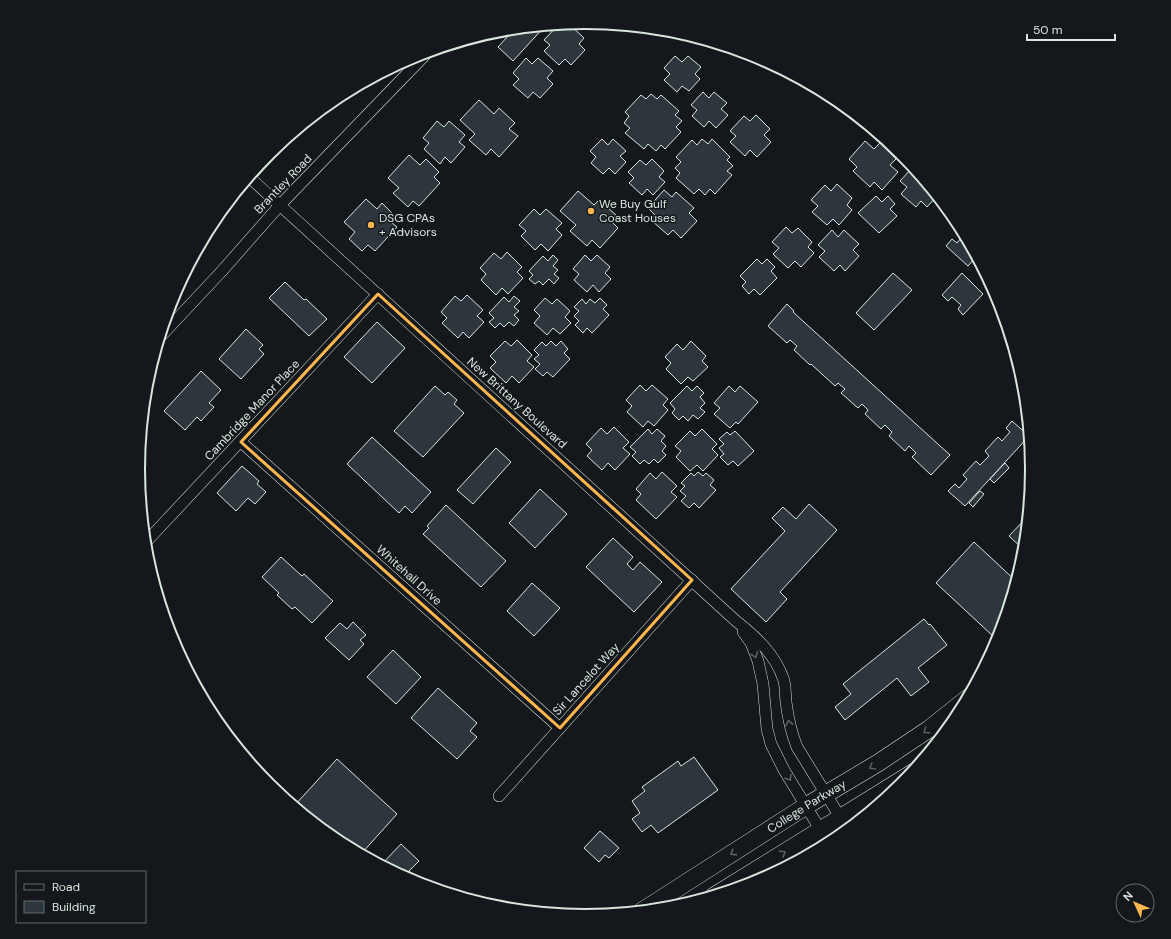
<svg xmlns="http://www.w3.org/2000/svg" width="1171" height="939" viewBox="0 0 1171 939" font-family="'DM Sans',sans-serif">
<rect width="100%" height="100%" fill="#14181c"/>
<g fill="#2c363c" stroke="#d8e6dc">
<polygon points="569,24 584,38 579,44 585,50 571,65 565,59 559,65 544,51 550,45 544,40 558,25 563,30"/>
<polygon points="545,26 513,61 498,47 508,36 503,31 505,30"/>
<polygon points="675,56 682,62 688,56 701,67 695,74 700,79 689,91 682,86 677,92 664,80 670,74 664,68"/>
<polygon points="526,58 532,64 538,58 553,71 547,78 553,84 540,98 533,92 528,98 513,85 519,79 513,73"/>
<polygon points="703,92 709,98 714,92 727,103 721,109 728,115 716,128 709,121 704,127 692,116 697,110 691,105"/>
<polygon points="651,94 657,99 661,95 679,111 675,115 682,121 676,127 681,132 665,149 661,145 656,151 648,144 644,149 625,133 630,128 624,123 629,116 625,112 641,95 646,99"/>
<polygon points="479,100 494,114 499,108 515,123 509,129 518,136 499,157 491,149 486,155 469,140 475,134 460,120"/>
<polygon points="756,115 770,129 764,135 771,142 757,157 750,150 745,156 730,142 736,136 730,131 744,116 750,121"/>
<polygon points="437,121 444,127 449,121 465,135 459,142 465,147 451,163 445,157 440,164 424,149 429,143 423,138"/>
<polygon points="602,139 608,145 613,139 626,151 620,156 626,162 615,174 609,168 603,174 591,163 596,157 590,151"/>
<polygon points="702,139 708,144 712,139 730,157 727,160 733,166 727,171 732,175 715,194 710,189 705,195 699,189 694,194 676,178 680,173 675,168 681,162 676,157 692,140 697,145"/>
<polygon points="865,141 874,149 880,143 896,159 890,165 898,172 882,190 874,182 870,187 853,171 857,167 849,159"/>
<polygon points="409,155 420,165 426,159 439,172 434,177 440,183 419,206 413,201 408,207 393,193 399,188 388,178"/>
<polygon points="652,159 664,171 659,177 665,182 653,195 647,189 642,195 629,183 634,178 628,172 640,160 646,165"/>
<polygon points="913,167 937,196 927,207 921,201 916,207 901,194 907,187 900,181"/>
<polygon points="837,184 852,198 847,205 852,210 839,225 833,219 827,225 812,212 818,206 811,200 825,185 831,191"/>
<polygon points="664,190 672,197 676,192 694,208 689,213 697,221 681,238 673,230 668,235 651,220 655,215 648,208"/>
<polygon points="578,191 594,205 599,200 617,216 612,222 618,228 600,248 592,240 587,246 570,231 576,225 560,211"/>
<polygon points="876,196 882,202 888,196 895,204 890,209 897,216 879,233 858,213"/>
<polygon points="366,199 377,209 382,203 396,217 391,222 397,227 375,251 368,245 362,251 349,239 355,232 344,222"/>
<polygon points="534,209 540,215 546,209 562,223 556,229 562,235 548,251 541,244 535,250 521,236 526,231 519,225"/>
<polygon points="786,227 792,233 798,228 812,242 808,247 814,253 801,267 795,261 788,268 773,254 779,248 772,242"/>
<polygon points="962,229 977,256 968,266 946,246 952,239 957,243 964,234 960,231"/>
<polygon points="832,230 838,237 844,230 859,244 853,250 859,256 845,271 840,265 834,271 819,257 825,251 818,245"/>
<polygon points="507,252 522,267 517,272 523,278 508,294 502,288 496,295 481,280 486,274 480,268 494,253 501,259"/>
<polygon points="553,255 558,260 553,266 558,270 554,274 559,278 554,284 549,279 543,285 539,281 535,284 529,279 533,275 529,271 543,256 548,261"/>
<polygon points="585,255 591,261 597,255 610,267 605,273 611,279 599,292 593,285 587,292 574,280 579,274 573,269"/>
<polygon points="757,259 762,264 767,259 775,267 771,271 777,278 760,295 754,289 749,294 742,286 746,282 740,276"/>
<polygon points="893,273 912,290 874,330 856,313"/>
<polygon points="962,273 983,294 963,315 958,309 961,305 952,297 948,301 942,295"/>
<polygon points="285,282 304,300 306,299 327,319 309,336 269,298"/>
<polygon points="467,295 483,310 477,316 484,322 469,338 463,332 458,338 442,323 447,318 441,312 455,296 461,301"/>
<polygon points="514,296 520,301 514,307 519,311 514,315 519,320 514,326 509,322 504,327 500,323 495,328 489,322 494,318 489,313 504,297 509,302"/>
<polygon points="545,298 552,304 557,299 570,311 565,317 571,323 560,334 553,328 547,335 534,323 540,316 534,310"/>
<polygon points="600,298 607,305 603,309 609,315 592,333 587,328 583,333 575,325 579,321 574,316 579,311 574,307 582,299 586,304 590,299 595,303"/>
<polygon points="787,304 794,311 793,312 950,455 931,475 912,457 916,453 909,446 905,451 889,436 892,432 885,425 881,429 865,414 868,410 862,404 858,408 841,393 845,389 838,383 835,386 811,364 810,365 794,350 797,346 790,340 787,343 768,326"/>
<polygon points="377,322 405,348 372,383 344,357"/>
<polygon points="246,329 263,345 259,349 264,354 241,379 219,359"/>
<polygon points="517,340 532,355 527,361 534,367 519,383 512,376 506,383 490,368 496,362 490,356 505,341 511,346"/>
<polygon points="551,341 556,346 561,341 568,349 564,353 570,359 553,377 547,372 543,376 535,369 540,364 534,359 539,355 534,350 542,342 546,346"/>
<polygon points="691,341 706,356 702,361 708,367 693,381 688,377 681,384 666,369 671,363 665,357 677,344 683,350"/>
<polygon points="1019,364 1023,377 1014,369"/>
<polygon points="201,371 221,390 209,403 214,407 201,421 197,417 185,430 164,411"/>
<polygon points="640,385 646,391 652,385 668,399 663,405 668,410 654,426 648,421 643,427 627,412 632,406 626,400"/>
<polygon points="435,386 445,395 448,392 457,400 454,404 464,413 423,457 394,431"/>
<polygon points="687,386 692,391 697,386 704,393 700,397 705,403 700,408 705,412 698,419 693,415 688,421 683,416 679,420 672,413 675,409 670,403"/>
<polygon points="729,386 735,392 740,386 758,402 738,424 736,422 730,428 714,414 720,408 714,403"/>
<polygon points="1012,421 1029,436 965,506 948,491 955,484 959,488 967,479 963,475 976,461 980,465 989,456 985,451 998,437 1002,441 1010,432 1006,428"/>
<polygon points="614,427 629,442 623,448 630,454 615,470 608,463 602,470 587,456 592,450 586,444 601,428 607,434"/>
<polygon points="648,429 652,434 657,429 665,436 661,441 666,446 662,451 666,455 658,463 654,459 649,464 644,460 640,464 632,456 636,452 630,447"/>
<polygon points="702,429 717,444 712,449 718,455 703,471 697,465 690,471 676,457 681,451 675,446 690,431 695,436"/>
<polygon points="735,431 754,451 738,466 733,461 728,465 720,457 724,454 719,448 724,444 719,439 727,432 730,435"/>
<polygon points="372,437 431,492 412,513 405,506 399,513 347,464"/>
<polygon points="496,448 511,462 473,504 457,490"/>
<polygon points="1005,463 1009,468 994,483 990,479"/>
<polygon points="242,466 259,481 257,484 266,492 255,504 248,498 236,511 217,493"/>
<polygon points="662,472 677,486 671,492 677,497 656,519 636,500 641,494 636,489 650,473 656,479"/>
<polygon points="698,472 703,476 706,473 714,480 710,485 716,490 699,508 694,503 689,508 681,501 686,496 680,491 685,486 681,483 691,473 694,476"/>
<polygon points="540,489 567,514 535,548 509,523"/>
<polygon points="980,491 984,494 973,507 969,503"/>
<polygon points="809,504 837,530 780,592 787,599 766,622 731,589 785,531 772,518 783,507 796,519"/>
<polygon points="446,505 506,561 481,587 423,534 429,528 427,526"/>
<polygon points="1029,515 1025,551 1009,536"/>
<polygon points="613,538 633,557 627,564 633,570 640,562 662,582 634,612 586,567"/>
<polygon points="974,542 1017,582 1002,631 995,638 936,583"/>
<polygon points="281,557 302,576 304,574 333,601 312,623 295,607 292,609 277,595 279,593 262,577"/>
<polygon points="532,583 560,608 534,636 507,611"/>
<polygon points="924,619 929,625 930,624 947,645 918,668 929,682 911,696 897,678 845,720 835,707 851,694 843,684"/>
<polygon points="353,622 366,635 360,640 364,644 349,660 325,638 340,623 347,629"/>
<polygon points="393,650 421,677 396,704 367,677"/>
<polygon points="438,688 477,723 470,731 477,737 457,759 411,718"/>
<polygon points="694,757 718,790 658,833 651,825 642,832 632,819 640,813 632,801 645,791 642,787 678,761 681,766"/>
<polygon points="337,759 397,814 361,854 337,841 294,806"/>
<polygon points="600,831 619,848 609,858 605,855 599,862 584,848"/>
<polygon points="401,844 419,861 409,871 425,886 414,883 381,865"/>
</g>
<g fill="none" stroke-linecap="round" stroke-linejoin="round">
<defs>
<g id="street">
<polyline points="252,174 279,145"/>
<path d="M249,177L736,621C755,636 775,654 783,678C786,685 785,694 786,702C788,718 791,732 797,747L848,830"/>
<polyline points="160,337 221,272 280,205 428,52"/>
<polyline points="241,442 560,728"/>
<polyline points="145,543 378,294"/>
<polyline points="743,632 751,643 758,661 763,684 767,729 771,744 784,770 829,844"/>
<polyline points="499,796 692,580"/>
</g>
<g id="primary">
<polyline points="714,896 914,772"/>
<path id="s1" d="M642,911L806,806L878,763L929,729L968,698"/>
</g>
</defs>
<use href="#street" stroke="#d8e6dc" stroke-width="12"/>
<use href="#primary" stroke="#d8e6dc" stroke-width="18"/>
<use href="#street" stroke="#14181c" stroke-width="11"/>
<use href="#primary" stroke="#14181c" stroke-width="17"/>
</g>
<defs><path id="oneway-chevron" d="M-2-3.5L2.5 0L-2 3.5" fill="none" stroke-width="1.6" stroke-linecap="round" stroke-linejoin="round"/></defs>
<g stroke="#59605f">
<use href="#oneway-chevron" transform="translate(755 655) rotate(68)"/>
<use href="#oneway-chevron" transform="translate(789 723) rotate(-101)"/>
<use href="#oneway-chevron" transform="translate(926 731) rotate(145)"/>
<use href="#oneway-chevron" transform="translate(872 767) rotate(149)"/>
<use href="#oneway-chevron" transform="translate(789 778) rotate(58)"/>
<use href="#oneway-chevron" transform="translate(733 853) rotate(148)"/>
<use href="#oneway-chevron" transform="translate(783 853) rotate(-32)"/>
</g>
<path fill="none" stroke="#ffb74d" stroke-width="3" stroke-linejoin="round" d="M378,294L692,580L560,728L241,442Z"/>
<g fill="#ffb74d" stroke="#14181c" stroke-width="1.5">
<circle cx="591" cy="211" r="4"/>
<circle cx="371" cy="225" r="4"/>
</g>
<g text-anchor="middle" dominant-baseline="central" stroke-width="3" stroke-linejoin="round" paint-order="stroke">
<g font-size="12" fill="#d8e6dc" stroke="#14181c">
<text transform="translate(283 184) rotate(-46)">Brantley Road</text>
<text transform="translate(517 403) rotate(42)">New Brittany Boulevard</text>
<text transform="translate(252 410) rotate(-47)">Cambridge Manor Place</text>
<text transform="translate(409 575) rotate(42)">Whitehall Drive</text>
<text transform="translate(586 679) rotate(-48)">Sir Lancelot Way</text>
<text stroke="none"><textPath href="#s1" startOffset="195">College Parkway</textPath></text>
</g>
<g font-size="12" fill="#d8e6dc" stroke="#14181c" text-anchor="start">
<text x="599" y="204">We Buy Gulf<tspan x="599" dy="14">Coast Houses</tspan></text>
<text x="379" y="218">DSG CPAs<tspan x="379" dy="14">+ Advisors</tspan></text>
</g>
</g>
<path d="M0 0H1171V939H0ZM145 469a440 440 0 1 1 880 0a440 440 0 1 1-880 0Z" fill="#14181c" fill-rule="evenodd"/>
<path fill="none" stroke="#d8e6dc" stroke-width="2" d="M145 469a440 440 0 1 1 880 0a440 440 0 1 1-880 0Z"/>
<rect x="16" y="871" width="130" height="52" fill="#14181c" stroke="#626a69"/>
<rect x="24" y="884" width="20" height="6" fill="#14181c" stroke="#626a69"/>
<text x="52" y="891" font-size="12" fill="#d8e6dc">Road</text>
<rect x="24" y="901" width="20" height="12" fill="#2c363c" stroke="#626a69"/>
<text x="52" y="911" font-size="12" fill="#d8e6dc">Building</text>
<g transform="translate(1135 903) rotate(314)"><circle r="19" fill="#14181c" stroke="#626a69"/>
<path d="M0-3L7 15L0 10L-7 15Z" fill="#ffb74d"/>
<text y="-6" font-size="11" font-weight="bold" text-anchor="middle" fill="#d8e6dc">N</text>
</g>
<path d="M1027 34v6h88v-6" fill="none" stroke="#d8e6dc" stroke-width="2"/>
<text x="1033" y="34" font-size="12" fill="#d8e6dc" stroke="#14181c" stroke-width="3" paint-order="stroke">50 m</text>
</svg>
